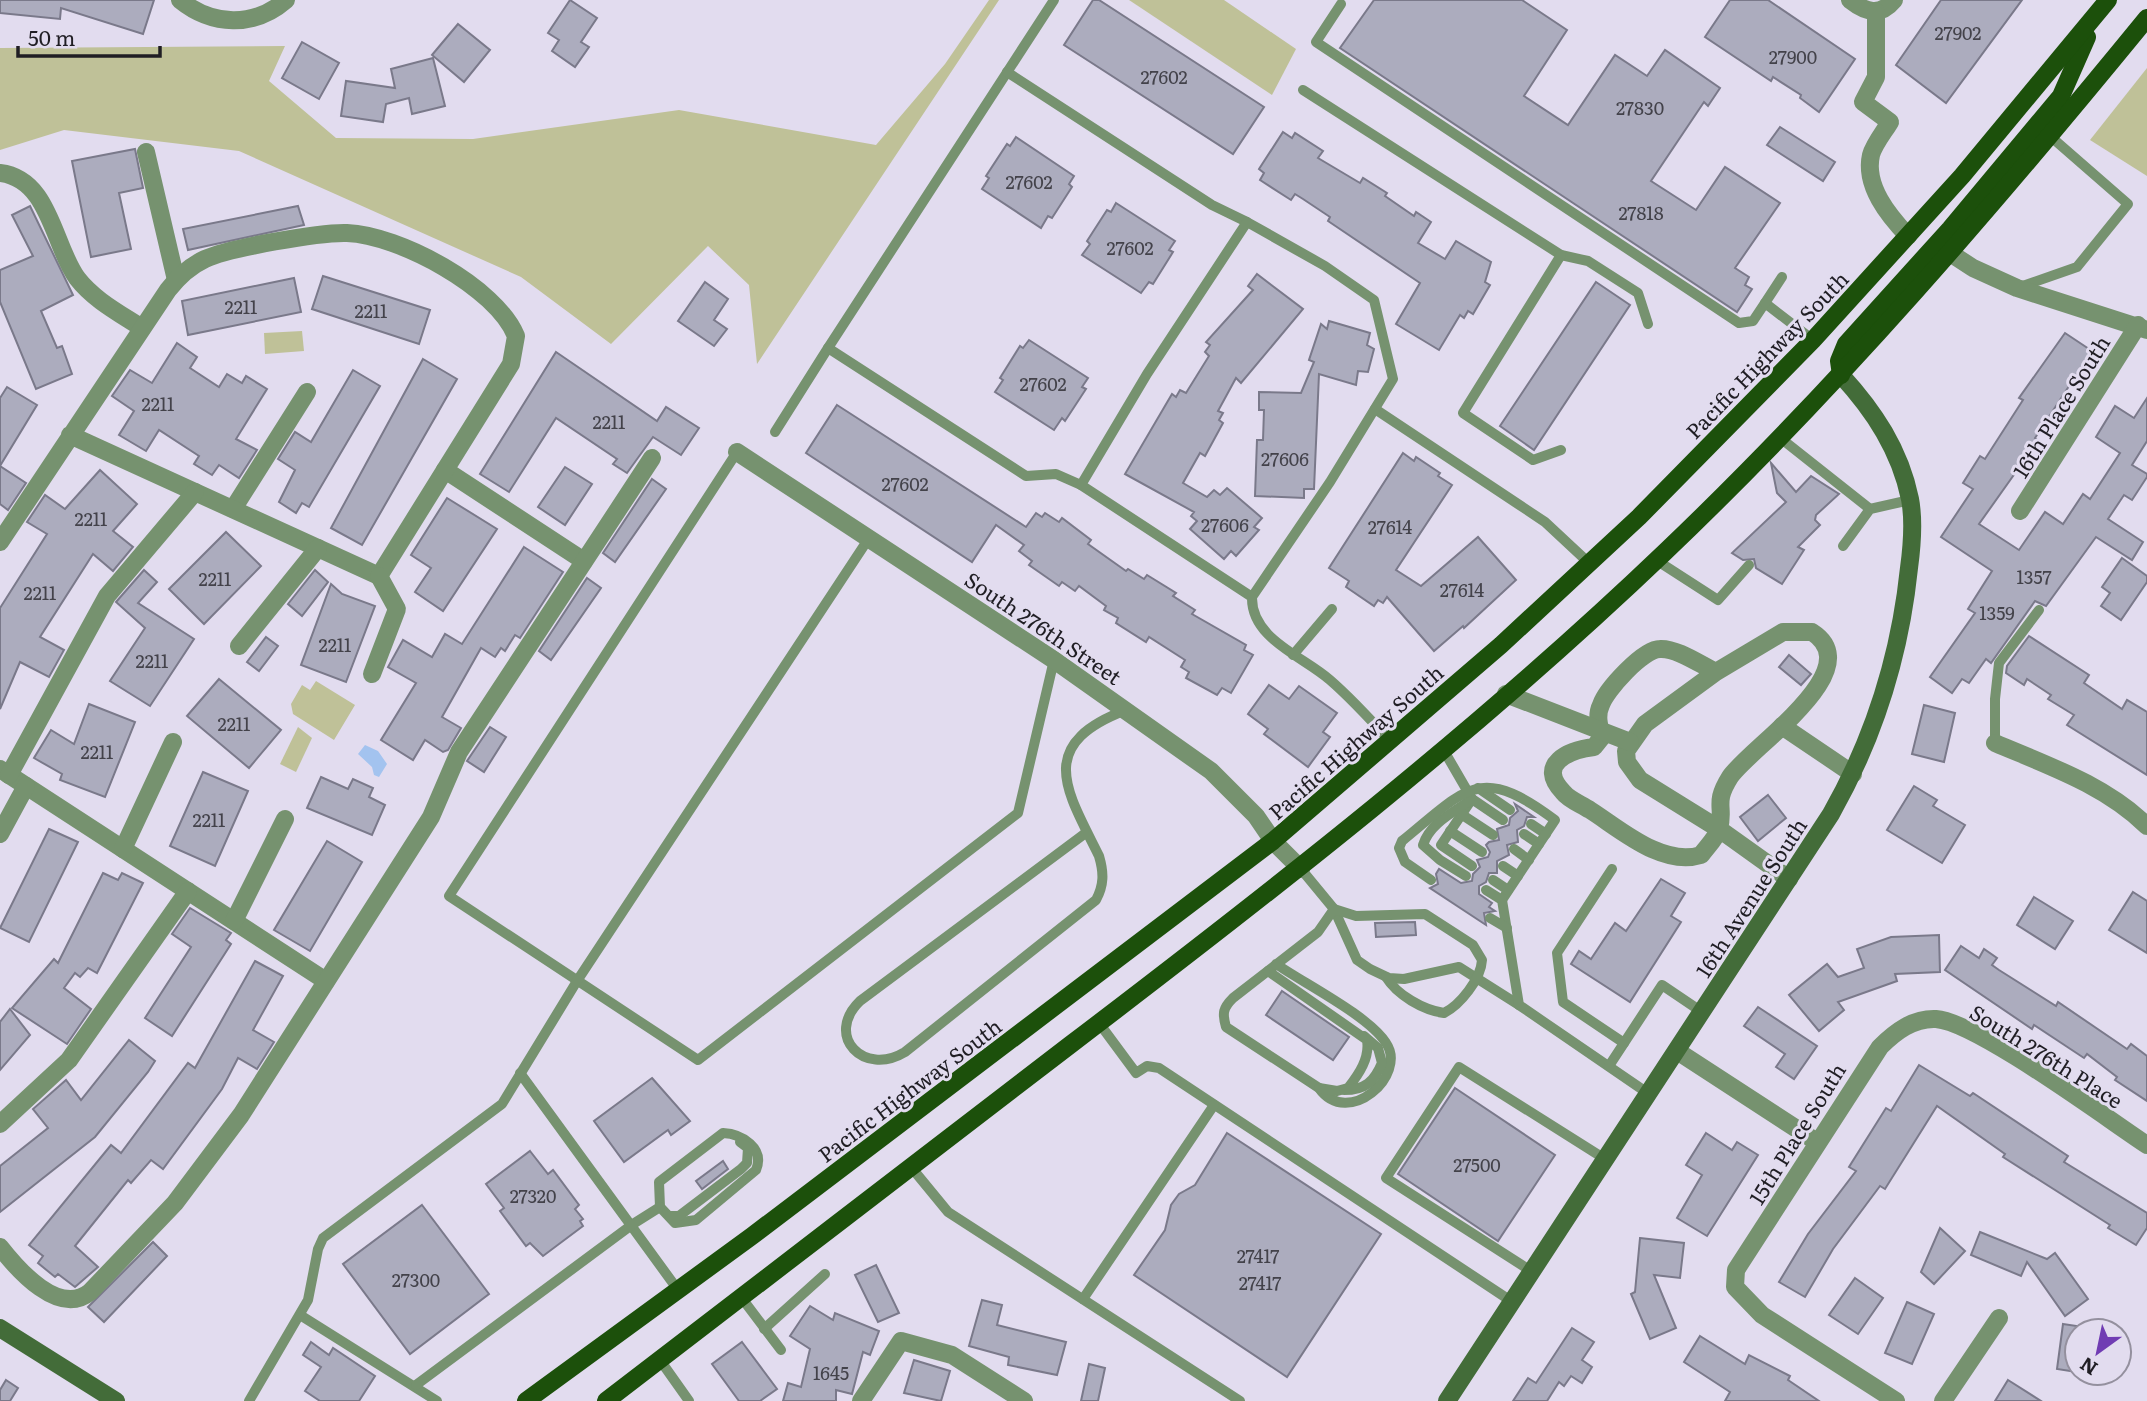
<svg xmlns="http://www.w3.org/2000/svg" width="2147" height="1401" viewBox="0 0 2147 1401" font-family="Literata,serif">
<rect width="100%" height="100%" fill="#e2dcef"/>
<g fill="#bfc198">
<polygon points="989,0 999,0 757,364 749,285 708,246 611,344 521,277 239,151 64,130 0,150 0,48 285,46 269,81 336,138 473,139 679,110 876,145 945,64"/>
<polygon points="1129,0 1224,0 1296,49 1272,95"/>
<polygon points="2147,68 2147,176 2090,140"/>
<polygon points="302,331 304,351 265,354 264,333"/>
<polygon points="316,681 355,705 334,740 293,714 291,704 302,685 310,690"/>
<polygon points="298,727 312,738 296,772 280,764"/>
</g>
<polygon fill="#a3c3ef" points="365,745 378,751 387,764 379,777 374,775 372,767 358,754"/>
<g fill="#acacbe" stroke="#7a798a" stroke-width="2">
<polygon points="0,0 154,0 143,34 61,8 60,19 0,13"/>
<polygon points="570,0 597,18 581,42 589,47 575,67 552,51 559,40 548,33"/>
<polygon points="1093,0 1099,0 1264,107 1233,154 1064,45"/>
<polygon points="1374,0 1522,0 1567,30 1524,96 1568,125 1615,55 1647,76 1665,50 1720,88 1708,106 1704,102 1651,181 1696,210 1725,167 1780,203 1735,268 1749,277 1745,285 1752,289 1737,312 1340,48"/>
<polygon points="1730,0 1768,0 1855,59 1819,112 1800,98 1801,95 1773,77 1771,81 1705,37"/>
<polygon points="1941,0 2022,0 1946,103 1896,65"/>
<polygon points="458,24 490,50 464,82 432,55"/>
<polygon points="302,42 339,63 319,99 282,78"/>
<polygon points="433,58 445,106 412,114 409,98 386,104 383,122 341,116 346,81 395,88 391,69"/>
<polygon points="1780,127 1835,162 1823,181 1767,145"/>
<polygon points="1283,132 1292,138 1295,133 1323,151 1318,158 1360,183 1363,178 1387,193 1385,196 1414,216 1416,212 1431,222 1418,243 1445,259 1456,241 1491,262 1485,282 1490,285 1473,314 1468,311 1464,318 1460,315 1439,350 1396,324 1420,283 1328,221 1330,217 1303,199 1295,194 1291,200 1260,180 1264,173 1259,169"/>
<polygon points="1016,137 1074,176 1069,184 1072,187 1052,218 1048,216 1041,228 982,189 989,178 986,176 1007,144 1010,146"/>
<polygon points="135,149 143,188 119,193 131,249 91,257 72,161"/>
<polygon points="1116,203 1175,241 1169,250 1173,252 1153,284 1149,282 1141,293 1082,255 1090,244 1087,241 1107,210 1111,212"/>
<polygon points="30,206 73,295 41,311 57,348 62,346 72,374 36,389 0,302 0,270 33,256 12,215"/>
<polygon points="298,206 304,225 188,250 183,229"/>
<polygon points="1257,274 1303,309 1241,383 1236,378 1218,411 1223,413 1219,420 1223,423 1205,456 1200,453 1183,483 1207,497 1214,490 1220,495 1227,488 1262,518 1254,527 1259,530 1236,556 1231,551 1224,559 1190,529 1197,521 1191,516 1194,512 1125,474 1172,394 1176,397 1180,390 1186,393 1209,356 1205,352 1210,345 1206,342 1253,290 1248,286"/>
<polygon points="323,276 430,310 419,344 312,309"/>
<polygon points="294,278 301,312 188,335 182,301"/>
<polygon points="705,282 728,299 714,320 727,329 714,346 678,321"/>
<polygon points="1596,282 1630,305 1534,450 1500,426"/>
<polygon points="1329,321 1370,333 1367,345 1374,349 1368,372 1358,371 1356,385 1319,374 1314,489 1304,489 1304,498 1255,496 1257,440 1263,440 1264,410 1259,410 1259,392 1301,393 1314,362 1309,360 1321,324 1327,329"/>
<polygon points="2065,333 2092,351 2035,438 2037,440 2023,462 1979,524 2019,550 2045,512 2063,524 2083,494 2090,499 2120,453 2096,437 2115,406 2134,418 2147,398 2147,441 2132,465 2147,474 2147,477 2132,500 2124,495 2108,519 2143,542 2132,560 2096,537 2046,606 2035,601 1991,663 1986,659 1969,683 1962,679 1952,693 1930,677 1975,613 1968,609 1992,571 1941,537 1973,489 1963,483 1980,456 1985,459 2023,400 2019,398"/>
<polygon points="1029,340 1088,378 1082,387 1086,389 1065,421 1062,418 1054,430 995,392 1003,380 1000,378 1020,346 1023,348"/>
<polygon points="177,343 197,357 190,368 219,387 227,374 242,383 246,376 267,389 236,439 257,450 239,478 219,465 212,475 194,464 199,456 159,430 146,451 119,435 134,411 112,396 130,370 152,383"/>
<polygon points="556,352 657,421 666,407 699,428 681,455 653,437 627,473 613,464 617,459 556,418 509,492 480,474"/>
<polygon points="423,359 457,379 362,545 331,528"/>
<polygon points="353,370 380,386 309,507 302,503 296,513 279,502 295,470 278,459 295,432 311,442"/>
<polygon points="7,387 37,405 0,466 26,483 8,510 0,504 0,398"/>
<polygon points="837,405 1026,527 1036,513 1042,517 1045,513 1059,522 1062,518 1091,540 1088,544 1126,571 1128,569 1144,579 1147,575 1176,593 1173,596 1195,610 1192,614 1246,645 1244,650 1253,655 1231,693 1222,688 1217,695 1186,678 1189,672 1181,667 1185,660 1149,637 1146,642 1116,623 1118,618 1104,610 1106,606 1079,586 1075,591 1062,582 1059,586 1029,565 1032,561 1019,551 1024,545 996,525 972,562 806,453"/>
<polygon points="1403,453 1414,461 1416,457 1440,473 1438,476 1452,485 1396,570 1421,586 1478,537 1516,580 1464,628 1463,626 1434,651 1387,597 1383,603 1378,600 1374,606 1346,587 1349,581 1329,568"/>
<polygon points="1771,463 1796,492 1811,476 1839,494 1816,515 1815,520 1820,525 1798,547 1804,550 1782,584 1756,568 1754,559 1743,560 1732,553 1786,502 1777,493"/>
<polygon points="565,467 592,484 565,525 538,507"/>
<polygon points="100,470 137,504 113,531 133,547 113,571 93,554 40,637 64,650 49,677 20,662 0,709 0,608 47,534 27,522 45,495 65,509"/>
<polygon points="652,479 666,489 615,562 603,553"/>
<polygon points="447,498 497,529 443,611 415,592 431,568 411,555"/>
<polygon points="226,532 261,566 204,624 169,589"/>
<polygon points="524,547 563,572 520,638 515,635 505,651 501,648 495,657 481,648 442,717 461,728 448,750 443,752 425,740 413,760 381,740 416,683 388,667 403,640 432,657 445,634 462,644"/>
<polygon points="2122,558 2147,576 2147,582 2121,620 2101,606 2110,593 2102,587"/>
<polygon points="144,570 157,582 138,603 194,639 150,706 110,681 145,628 116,602"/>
<polygon points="315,570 328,582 302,616 288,604"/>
<polygon points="587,578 601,588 551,660 539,651"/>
<polygon points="331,584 342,594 375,606 346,682 301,665"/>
<polygon points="2029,636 2089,675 2084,683 2122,709 2127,700 2147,712 2147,775 2067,725 2074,715 2048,699 2051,695 2027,679 2024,685 2006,673 2007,666"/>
<polygon points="266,637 278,646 259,671 247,662"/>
<polygon points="1789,655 1811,674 1801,685 1779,667"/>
<polygon points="219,679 281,730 249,768 187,716"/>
<polygon points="1269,685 1289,699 1299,686 1337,713 1323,732 1330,737 1308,767 1264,734 1268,729 1248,714"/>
<polygon points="89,704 135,722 105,797 60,780 62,774 34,758 51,730 74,744"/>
<polygon points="1924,705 1955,713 1944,762 1912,754"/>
<polygon points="490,727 506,737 484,772 467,761"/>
<polygon points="203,772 248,791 215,866 170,846"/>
<polygon points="321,777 348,789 353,779 373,788 369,797 385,805 372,835 307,808"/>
<polygon points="1914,786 1937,800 1933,806 1965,825 1942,863 1887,830"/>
<polygon points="1768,795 1786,818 1758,841 1740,817"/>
<polygon points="1515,804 1534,817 1527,817 1524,826 1517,830 1518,842 1507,845 1509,855 1497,861 1497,873 1489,873 1486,882 1479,886 1479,894 1492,903 1489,907 1495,911 1484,913 1486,925 1430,888 1438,884 1436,874 1439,869 1461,883 1472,881 1473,874 1480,867 1477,860 1488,857 1490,852 1486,845 1489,842 1499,840 1497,829 1509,825 1510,818 1518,811"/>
<polygon points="49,829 78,842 29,942 0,928"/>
<polygon points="327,841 362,862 310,951 274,930"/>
<polygon points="103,873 118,880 122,873 143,883 97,973 88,968 80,977 75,973 64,988 91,1009 67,1044 12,1008 54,959 58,963"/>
<polygon points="1661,879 1685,893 1671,916 1681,922 1630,1002 1571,964 1579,951 1591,959 1615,923 1626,931"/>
<polygon points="2133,892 2147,901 2147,953 2109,930"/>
<polygon points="2034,897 2073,921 2055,949 2017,925"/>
<polygon points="190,908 231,933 226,940 231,944 172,1036 145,1018 191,947 172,934"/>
<polygon points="1415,922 1416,935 1376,937 1375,923"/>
<polygon points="1939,935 1940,972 1895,974 1897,981 1838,1002 1844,1010 1819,1031 1789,995 1827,964 1838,977 1864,968 1857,949 1891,937"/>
<polygon points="1961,946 1979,958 1984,949 1997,958 1992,965 1999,970 2056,1006 2058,1002 2127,1049 2131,1044 2147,1056 2147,1101 2115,1080 2117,1077 2087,1054 2084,1058 2034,1025 2032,1029 1945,970"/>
<polygon points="255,961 283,976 253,1030 274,1042 257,1069 238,1058 222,1089 163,1169 151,1160 131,1183 128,1180 75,1246 98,1267 75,1287 58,1274 55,1277 38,1263 43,1256 29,1245 111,1145 121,1153 188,1063 195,1068"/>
<polygon points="1282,991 1349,1037 1333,1060 1266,1015"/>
<polygon points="1758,1007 1817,1046 1794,1079 1776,1067 1785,1054 1744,1026"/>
<polygon points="10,1009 30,1035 0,1070 0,1022"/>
<polygon points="129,1040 155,1061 148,1072 95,1137 0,1212 0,1166 48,1128 33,1109 66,1080 81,1100"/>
<polygon points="1919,1065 1970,1096 1973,1093 2068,1156 2064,1162 2147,1213 2147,1228 2136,1245 2108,1228 2110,1225 2003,1157 2005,1154 1937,1106 1885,1189 1880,1186 1833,1249 1805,1297 1779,1282 1808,1234 1856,1171 1849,1167 1886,1108 1891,1111"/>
<polygon points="652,1078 690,1121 671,1135 668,1130 624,1162 594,1121"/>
<polygon points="1455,1088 1555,1155 1498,1241 1398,1174"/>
<polygon points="1227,1133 1381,1234 1287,1377 1134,1275 1165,1230 1171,1205 1179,1194 1195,1185"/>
<polygon points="1706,1133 1732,1150 1737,1142 1758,1155 1707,1236 1677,1218 1702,1175 1686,1165"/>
<polygon points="530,1151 548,1174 553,1170 579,1205 575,1209 583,1219 580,1221 583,1226 543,1256 530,1243 526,1246 500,1211 504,1208 486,1184"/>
<polygon points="723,1161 728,1169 702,1189 696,1181"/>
<polygon points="422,1205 489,1294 410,1354 343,1264"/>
<polygon points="1940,1228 1965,1251 1934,1284 1921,1272"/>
<polygon points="1980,1232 2047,1259 2055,1253 2088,1299 2065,1316 2027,1262 2021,1276 1971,1255"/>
<polygon points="1640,1238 1684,1243 1680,1278 1654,1275 1676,1328 1650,1339 1631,1294 1635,1292"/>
<polygon points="153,1242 167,1256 104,1322 88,1307"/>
<polygon points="876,1265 899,1313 878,1322 855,1275"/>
<polygon points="1855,1278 1883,1298 1858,1334 1829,1315"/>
<polygon points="982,1300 1002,1305 997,1325 1066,1342 1057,1375 1008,1365 1009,1357 969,1346"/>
<polygon points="1907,1302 1934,1314 1912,1364 1885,1353"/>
<polygon points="810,1306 833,1320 835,1313 879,1331 870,1355 863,1352 852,1394 836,1390 836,1401 783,1401 788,1383 801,1387 810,1349 790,1336"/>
<polygon points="2063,1324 2077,1326 2077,1372 2057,1369"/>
<polygon points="1572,1328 1594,1342 1582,1360 1592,1367 1582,1383 1571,1376 1564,1386 1559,1382 1547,1401 1513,1401 1528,1378 1536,1383"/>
<polygon points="1700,1336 1745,1364 1749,1355 1790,1376 1788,1380 1819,1401 1725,1401 1730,1392 1684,1362"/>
<polygon points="311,1342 329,1355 333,1348 375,1376 359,1401 320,1401 305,1391 321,1367 303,1355"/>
<polygon points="742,1342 777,1389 760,1401 739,1401 712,1364"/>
<polygon points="914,1360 950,1371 941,1401 904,1393"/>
<polygon points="1089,1364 1105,1368 1098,1401 1081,1401"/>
<polygon points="6,1380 18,1388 10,1401 0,1401 0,1390"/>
<polygon points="2008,1380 2041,1401 1995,1401"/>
</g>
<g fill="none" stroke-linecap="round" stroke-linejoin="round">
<g stroke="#76926f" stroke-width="10">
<polyline points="1054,0 828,348 1026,476 1056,474 1081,485"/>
<polyline points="1341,4 1316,42 1739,323 1753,321 1765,303 1813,340"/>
<polyline points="1007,72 1212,205 1247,222"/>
<polyline points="1303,90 1561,255 1588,261 1638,293 1648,324"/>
<polyline points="2017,288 2077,267 2128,204 2050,136"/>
<polyline points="1765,303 1782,277"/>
<polyline points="1375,409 1545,522 1589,563"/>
<polyline points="775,432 828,348"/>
<polyline points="1779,437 1870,509"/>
<polyline points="1561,450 1533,460 1463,413 1561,255"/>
<polyline points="737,452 449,896 698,1060 1018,813 1054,660"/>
<polyline points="1843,546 1870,509 1910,500"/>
<polyline points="1656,560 1718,600 1749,565"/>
<path d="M1252,597L1081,485L1147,374L1247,222L1325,266L1374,300L1393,379L1330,482L1252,597C1251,639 1303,656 1330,680C1352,699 1371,720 1391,742"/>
<polyline points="1293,655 1332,609"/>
<polyline points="1995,743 1995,699 1999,663 2039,610"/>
<polyline points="1443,749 1472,799 1441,845 1472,866"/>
<polyline points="1478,788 1510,810"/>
<polyline points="1461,814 1493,835"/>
<polyline points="1531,824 1546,834"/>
<polyline points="1450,831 1482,852"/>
<path d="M1087,832L860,1001C824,1036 864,1077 905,1052L1096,900C1104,885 1104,873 1099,856C1067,791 1034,745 1126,710"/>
<polyline points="1524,834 1539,844"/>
<polyline points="1514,849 1529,860"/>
<polyline points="1503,866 1518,876"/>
<polyline points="1301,869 1334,909 1357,960 1370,969 1389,978 1404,979 1459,967 1519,1005"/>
<polyline points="1612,869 1557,953 1563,1002 1624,1043"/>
<path d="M1466,876L1440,860L1423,845C1430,823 1454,812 1472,799L1503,820"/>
<path d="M1431,880L1405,862L1399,848L1402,841C1466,789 1479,763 1555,820L1502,900"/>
<polyline points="1493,880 1508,890"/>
<polyline points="1486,890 1502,900 1519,1005 1649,1094"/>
<polyline points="1490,918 1507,928"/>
<path d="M1276,964C1305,984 1369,1016 1386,1043C1408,1075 1348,1129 1319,1088L1226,1027C1222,1013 1223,1008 1233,998L1318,932L1334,909L1356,916L1425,914L1473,945L1482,960C1481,979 1460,1005 1444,1013C1423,1010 1397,995 1386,977"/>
<path d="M1268,971L1367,1040C1370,1058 1359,1074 1348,1088L1337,1091L1319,1088"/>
<polyline points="1099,1023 1136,1073 1147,1066 1159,1068 1511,1301"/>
<polyline points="1609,1066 1662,985 1702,1012"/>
<polyline points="520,1073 678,1290"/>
<path d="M1344,1090C1365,1090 1374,1082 1382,1063L1378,1048L1364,1036"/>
<path d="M723,1133C742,1134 765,1148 756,1170L696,1220L675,1223L660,1207L659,1182Z"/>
<polyline points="911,1167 948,1212 1240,1401"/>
<polyline points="670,1216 679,1216 741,1169 747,1163 748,1148 740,1142"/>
<polyline points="1531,1271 1386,1178 1459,1067 1605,1159"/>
<polyline points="741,1297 781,1350"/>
<polyline points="1083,1299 1214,1105"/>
<polyline points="300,1315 437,1401"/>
<polyline points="764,1329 825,1274"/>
<polyline points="660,1360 689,1401"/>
<polyline points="416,1385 633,1224 660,1207"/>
<polyline points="249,1401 308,1300 318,1249 323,1238 502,1104 577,981 869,538"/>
</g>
<g stroke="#76926f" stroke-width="18">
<path d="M180,0C212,26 254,28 286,0"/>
<path d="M1850,0C1865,12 1880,17 1894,0"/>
<path d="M1876,12V77L1863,102L1890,122C1884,132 1874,144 1871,155C1864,186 1889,216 1908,236"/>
<polyline points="146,152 176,280"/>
<path d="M0,173C50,179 53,245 77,278C94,300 119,313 142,328"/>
<polyline points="1950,253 1973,268 2017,288 2147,330"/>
<polyline points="737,452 1054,660 1211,771 1256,816 1273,841 1301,869"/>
<polyline points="445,470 584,561"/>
<polyline points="233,509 307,392"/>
<polyline points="2020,511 2138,325"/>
<path d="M0,542L168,290C178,277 190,266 205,259C228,248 321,232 347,233C399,235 496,287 516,336L511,364L379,576L70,435"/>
<polyline points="239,646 318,548"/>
<path d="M1716,672C1701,665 1677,648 1660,649C1643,649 1606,690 1601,705C1596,715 1599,726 1602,737L1594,747C1569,750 1536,764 1563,792C1569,800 1581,804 1590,810C1620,829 1662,867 1701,855C1706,848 1717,837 1719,829C1725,806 1713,804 1730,777C1750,747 1871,670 1812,632H1783L1716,672L1645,724L1626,751L1627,762L1640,780L1719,829L1789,879"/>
<polyline points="372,674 397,609 379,576"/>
<polyline points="1506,694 1630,742"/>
<polyline points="1782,726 1853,774"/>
<path d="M1995,743C2049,766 2105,785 2147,826"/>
<polyline points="0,769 326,981"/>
<polyline points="9,775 107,596 195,492"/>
<polyline points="0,834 26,786"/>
<polyline points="123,849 173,742"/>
<polyline points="234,921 285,819"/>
<polyline points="1677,1051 1817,1142"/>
<polyline points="0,1124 69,1060 188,891"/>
<path d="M0,1247C18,1270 59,1317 90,1292L175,1203L241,1115L431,817L459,752L652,458"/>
<polyline points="861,1401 901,1341 952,1355 1024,1401"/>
<path d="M1896,1401L1762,1315L1735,1287L1736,1270L1880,1047C1895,1032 1913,1018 1936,1019C1977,1022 2106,1118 2147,1145"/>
<polyline points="1943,1401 1999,1318"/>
</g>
<g stroke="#436c39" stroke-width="18">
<polyline points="0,1328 116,1401"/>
<path d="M1447,1401L1831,814C1874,738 1900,655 1909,568C1912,546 1914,520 1910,499C1900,450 1874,411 1841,375"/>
</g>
<g stroke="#1c500b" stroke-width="18">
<polyline points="1841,375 1839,361 1846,344 1950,229 2061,96 2087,37"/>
<polyline points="526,1401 752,1236 1273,841 1501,645 1639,517 1813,340 1962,176 2108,0"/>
<path d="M606,1401C761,1282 915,1164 1070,1045C1275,889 1479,730 1665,552C1839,386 1995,204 2147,18"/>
</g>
</g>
<g text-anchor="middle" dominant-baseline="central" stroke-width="6" stroke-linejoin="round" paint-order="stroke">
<g font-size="18" fill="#43424a">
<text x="1958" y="32">27902</text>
<text x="1793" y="56">27900</text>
<text x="1164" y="76">27602</text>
<text x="1640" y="107">27830</text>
<text x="1029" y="181">27602</text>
<text x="1641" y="212">27818</text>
<text x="1130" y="247">27602</text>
<text x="241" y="306">2211</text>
<text x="371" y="310">2211</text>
<text x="1043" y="383">27602</text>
<text x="158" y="403">2211</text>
<text x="609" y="421">2211</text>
<text x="1285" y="458">27606</text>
<text x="905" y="483">27602</text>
<text x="91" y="518">2211</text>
<text x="1225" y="524">27606</text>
<text x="1390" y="526">27614</text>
<text x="2034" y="576">1357</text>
<text x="215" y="578">2211</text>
<text x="1462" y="589">27614</text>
<text x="40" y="592">2211</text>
<text x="1997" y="612">1359</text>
<text x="335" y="644">2211</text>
<text x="152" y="660">2211</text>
<text x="234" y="723">2211</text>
<text x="97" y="751">2211</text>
<text x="209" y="819">2211</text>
<text x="1477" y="1164">27500</text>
<text x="533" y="1195">27320</text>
<text x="1258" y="1255">27417</text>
<text x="416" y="1279">27300</text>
<text x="1260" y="1282">27417</text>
<text x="831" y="1372">1645</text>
</g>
<g font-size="21" fill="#201e24" stroke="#e2dcef">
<text transform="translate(1766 354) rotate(-46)">Pacific Highway South</text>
<text transform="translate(2060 406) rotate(-58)">16th Place South</text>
<text transform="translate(1044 627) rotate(34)">South 276th Street</text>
<text transform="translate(1355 741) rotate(-41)">Pacific Highway South</text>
<text transform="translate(1750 897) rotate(-57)">16th Avenue South</text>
<text transform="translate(2047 1055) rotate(32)">South 276th Place</text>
<text transform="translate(909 1089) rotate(-37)">Pacific Highway South</text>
<text transform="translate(1796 1133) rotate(-58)">15th Place South</text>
</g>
</g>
<g transform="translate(2098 1352) rotate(213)"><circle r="33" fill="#e2dcef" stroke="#94909e" stroke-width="2"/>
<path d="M0-5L12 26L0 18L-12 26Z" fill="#703cb3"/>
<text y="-10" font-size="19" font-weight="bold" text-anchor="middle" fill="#201e24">N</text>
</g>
<path d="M18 46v10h142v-10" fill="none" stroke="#201e24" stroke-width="3.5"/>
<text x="28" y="46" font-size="21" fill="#201e24" stroke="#e2dcef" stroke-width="5" paint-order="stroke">50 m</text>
</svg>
